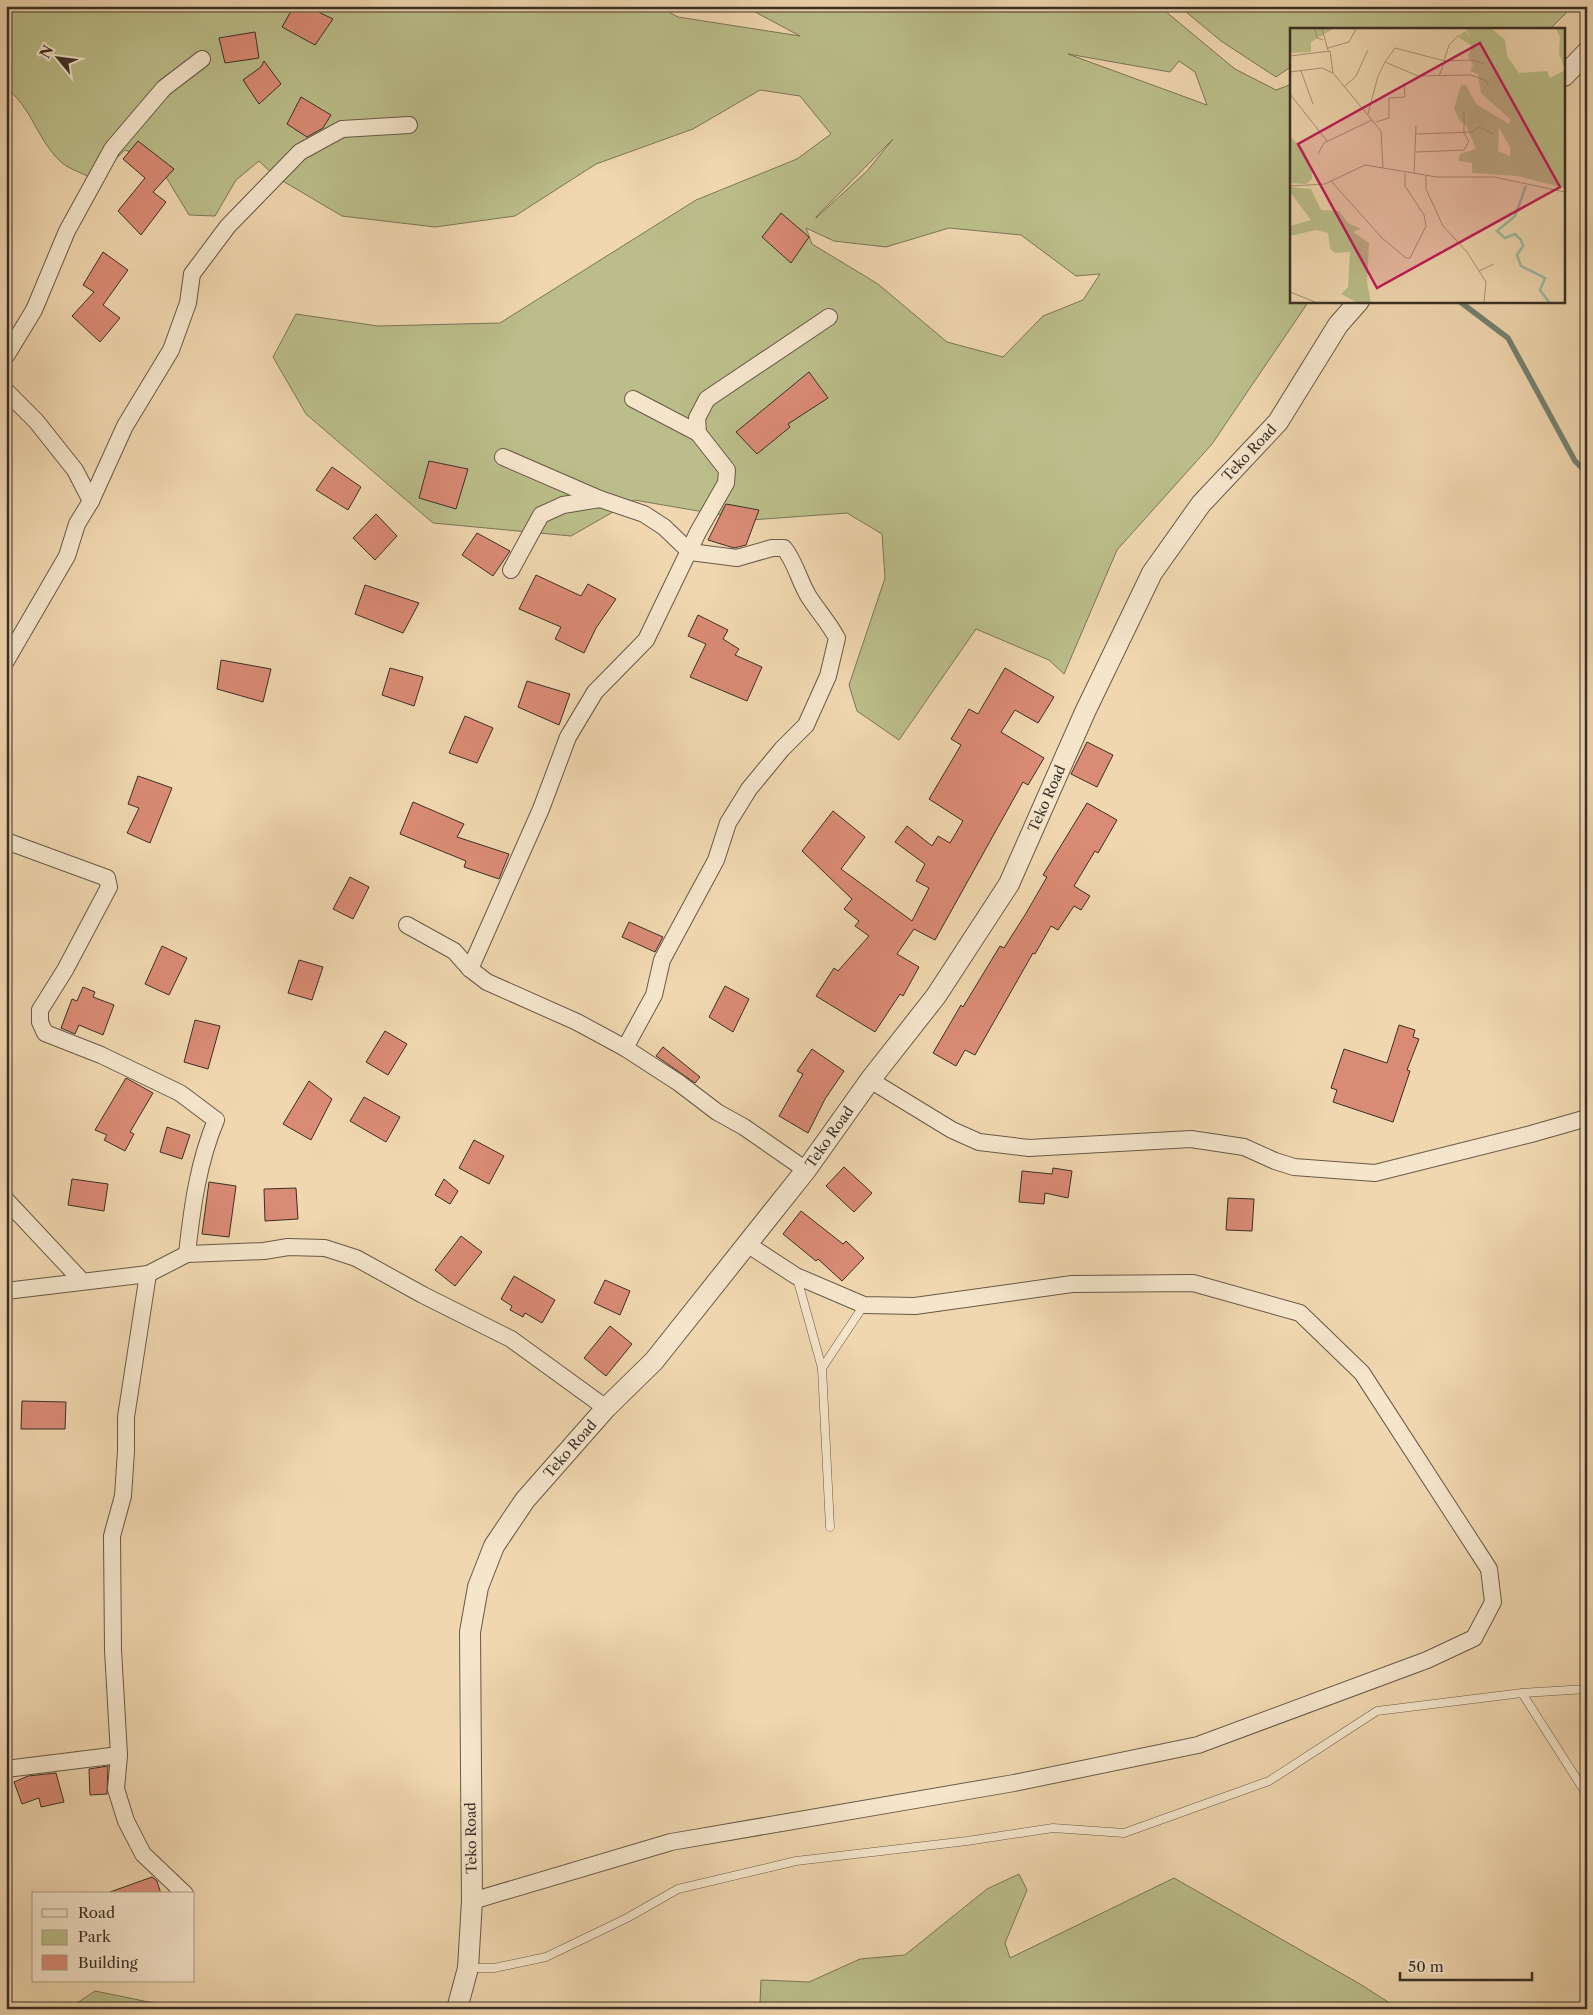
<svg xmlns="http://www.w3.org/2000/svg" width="1593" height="2015" viewBox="0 0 1593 2015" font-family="'Libre Caslon Text',serif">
<rect width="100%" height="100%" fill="#f0d7af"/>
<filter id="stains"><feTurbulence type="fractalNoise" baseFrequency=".004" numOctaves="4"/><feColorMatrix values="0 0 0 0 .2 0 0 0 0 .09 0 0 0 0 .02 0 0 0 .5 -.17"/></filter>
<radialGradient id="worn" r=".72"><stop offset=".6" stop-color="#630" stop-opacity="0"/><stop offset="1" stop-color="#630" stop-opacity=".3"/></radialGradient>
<g fill="#bbbe8a" stroke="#7a7658" fill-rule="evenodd">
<path d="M12,6H657L678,17L800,36L744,6H867L871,9H912L918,6H1159L1235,69L1276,90L1292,84V301H1309L1212,444L1117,550L1064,674L1049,660L976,629L899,740L857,711L849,685L885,578L882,534L847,513L751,520L634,500L571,536L433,523L306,414L273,357L296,314L378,326L500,323L696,200L797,159L831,134L800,96L760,90L693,129L596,164L515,216L435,227L342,216L276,177L259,161L236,180L215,216L189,215L157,162L125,150L102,172L89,177C80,172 66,168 59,160C37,139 31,106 6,88V14ZM1068,54L1170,72L1179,61L1195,72L1207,105ZM893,139L867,171L816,218V217ZM806,228L834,241L886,247L949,228L1021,235L1076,276L1100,274L1083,300L1043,316L1003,357L947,342L878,284L812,244Z"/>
<polygon points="1179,6 1573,6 1550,29 1292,29 1292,66 1276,77 1221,41"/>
<polygon points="1019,1874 1027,1890 1005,1943 1010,1958 1174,1878 1360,1984 1399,2009 756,2009 760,2003 761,1980 809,1982 860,1959 905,1955 987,1889"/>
<polygon points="95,1991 183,2009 68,2009"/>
</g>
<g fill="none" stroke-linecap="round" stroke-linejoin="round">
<polyline stroke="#748272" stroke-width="5.5" points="1459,301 1508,338 1575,461 1587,473"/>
</g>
<g fill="#da8b75" stroke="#3a2f26">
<polygon points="294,6 306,6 333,19 315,45 282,27"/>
<polygon points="255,32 259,58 225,63 219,38"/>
<polygon points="264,61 281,84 259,104 243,80 261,67"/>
<polygon points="301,97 331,115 323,128 307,137 287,124"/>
<polygon points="138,141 174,169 153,192 166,202 141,235 118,211 145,178 123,159"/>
<polygon points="781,213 809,237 791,263 762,237"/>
<polygon points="103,252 128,270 103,305 120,318 100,342 72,316 94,292 83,285"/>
<polygon points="809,372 828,398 788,424 790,427 757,454 736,432"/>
<polygon points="429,461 468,469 456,509 419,498"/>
<polygon points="332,467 361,487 348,510 316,490"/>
<polygon points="726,504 759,510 746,545 734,548 708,540"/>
<polygon points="376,514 397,536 375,560 353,538"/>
<polygon points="477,533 510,551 493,576 462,555"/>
<polygon points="536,575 581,596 588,584 616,599 596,628 584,653 555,639 561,627 519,609"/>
<polygon points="365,585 419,603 403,633 355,614"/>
<polygon points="698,615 728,630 723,639 739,649 735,655 762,667 747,701 690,677 706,644 688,636"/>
<polygon points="221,660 271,669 263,702 217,689"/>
<polygon points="390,668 423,677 414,706 382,695"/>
<polygon points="1005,668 1054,697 1038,723 1015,710 1001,732 1044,758 1028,785 1023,782 935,940 914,929 897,954 919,967 903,996 900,994 875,1032 816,996 834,968 838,971 869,936 855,926 859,921 844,909 852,899 802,851 833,811 865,837 841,869 912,921 929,888 916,881 925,864 895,842 907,826 932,846 938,836 950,843 963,821 929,799 961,745 951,739 969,709 978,714"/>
<polygon points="527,681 570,694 559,725 518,707"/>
<polygon points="465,716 493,728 477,763 449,753"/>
<polygon points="1087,742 1113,755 1097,787 1071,774"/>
<polygon points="138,776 172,788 150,843 127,833 139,808 128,804"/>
<polygon points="413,802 464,824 457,837 509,854 499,879 464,867 466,861 400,834"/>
<polygon points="1087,803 1117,820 1098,853 1095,851 1074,886 1090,896 1081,910 1074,906 1058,930 1051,926 1035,954 1033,953 975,1055 965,1050 956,1066 933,1053 961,1005 963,1007 1000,946 1004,948 1025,915 1047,877 1043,875"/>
<polygon points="350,877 369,887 353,919 333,909"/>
<polygon points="629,922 663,937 655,952 622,937"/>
<polygon points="162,946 187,958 169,995 145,984"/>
<polygon points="299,960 323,967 312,1000 288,993"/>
<polygon points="725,986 749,999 733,1032 709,1017"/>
<polygon points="83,987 95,992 93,997 114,1005 103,1035 79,1025 75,1034 61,1028 72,999 77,1001"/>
<polygon points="195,1020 220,1026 208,1069 184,1062"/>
<polygon points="1399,1025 1415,1030 1413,1037 1419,1039 1407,1070 1410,1071 1393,1122 1333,1102 1337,1090 1331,1088 1344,1049 1387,1063"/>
<polygon points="385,1031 407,1044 388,1075 366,1062"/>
<polygon points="663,1047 700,1077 695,1083 656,1056"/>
<polygon points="812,1049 844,1071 825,1099 808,1133 779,1116 803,1074 797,1071"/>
<polygon points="126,1078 153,1093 130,1132 134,1134 125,1151 104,1140 107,1135 95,1130"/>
<polygon points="309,1081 332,1099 311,1140 283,1124"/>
<polygon points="364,1097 400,1117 386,1142 350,1121"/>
<polygon points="167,1127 190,1135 182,1159 160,1152"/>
<polygon points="474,1140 504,1156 489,1184 459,1168"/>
<polygon points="844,1167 872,1193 854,1212 826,1186"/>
<polygon points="1053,1168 1072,1171 1068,1198 1045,1193 1044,1204 1019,1202 1022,1171 1052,1174"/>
<polygon points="72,1179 108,1184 104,1211 68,1205"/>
<polygon points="444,1179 458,1191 450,1204 435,1195"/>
<polygon points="209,1182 236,1186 229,1237 202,1234"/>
<polygon points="296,1188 298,1219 265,1221 264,1189"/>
<polygon points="1228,1198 1254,1199 1252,1231 1226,1230"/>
<polygon points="801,1211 843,1244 846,1241 864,1258 842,1281 818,1259 816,1261 783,1234"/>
<polygon points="461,1236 482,1252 455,1286 435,1270"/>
<polygon points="514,1276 555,1300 542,1323 525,1313 523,1317 510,1310 512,1306 501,1299"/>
<polygon points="605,1280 630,1291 620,1315 594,1303"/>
<polygon points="610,1326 632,1344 606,1376 584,1358"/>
<polygon points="22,1401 66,1402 65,1429 21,1429"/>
<polygon points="108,1766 107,1794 90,1795 89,1769"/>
<polygon points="56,1773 64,1802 41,1807 39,1798 22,1804 14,1782 28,1776"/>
<polygon points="152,1877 157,1881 161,1894 110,1894 110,1892"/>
</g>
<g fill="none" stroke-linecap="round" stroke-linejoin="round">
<defs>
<g id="service">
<polyline points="797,1278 822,1368 830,1527"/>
<polyline points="822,1368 864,1305"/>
<polyline points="1522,1693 1587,1795"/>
<polyline points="468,1968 494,1968 546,1957 627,1918 678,1889 796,1861 967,1841 1053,1828 1124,1833 1269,1781 1377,1711 1522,1693 1587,1689"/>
</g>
<g id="minor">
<polyline points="6,356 34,310 67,231 112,149 164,88 202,59"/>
<polyline points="6,391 36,421 75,470 91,501"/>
<polyline points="633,399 698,433"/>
<path d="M503,457L600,499L644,514L664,527L690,552L737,558L772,548H784C796,563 799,581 809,597C818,611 829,623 837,638L828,676L806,725L782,749L749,789L728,823L716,860L662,960L654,995L625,1048"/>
<polyline points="511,570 541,515 563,505 600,499"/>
<polyline points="6,661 67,556 77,524 91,501 125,426 171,350 188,303 192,274 228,226 300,152 342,129 409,125"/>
<path d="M6,841L107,878L109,887L65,970L40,1010V1022L45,1033L101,1055L180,1093L216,1120C198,1163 192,1208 187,1254"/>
<polyline points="407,925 454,951 470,969 487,982 577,1022 625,1048 679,1083 717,1112 744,1127 806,1170"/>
<polyline points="470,969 541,809 568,737 595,692 646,640 698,532 726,483 727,470 698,433 697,418 707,399 829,317"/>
<polyline points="870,1080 952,1130 979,1142 1029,1148 1191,1139 1244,1147 1275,1161 1294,1167 1375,1173 1531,1134 1587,1118"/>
<polyline points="6,1200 81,1280"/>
<polyline points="148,1274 126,1417 126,1451 123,1496 112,1536 113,1650 119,1755 116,1789 126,1821 143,1854 185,1894"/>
<polyline points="6,1291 148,1274 187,1254 264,1251 288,1247 325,1248 356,1258 423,1295 511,1339 606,1408"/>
<polyline points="6,1769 119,1755"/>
<polyline points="472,1901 671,1842 1014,1783 1198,1745 1427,1660 1474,1638 1493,1602 1489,1569 1362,1373 1300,1313 1193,1283 1072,1284 915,1306 864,1305 796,1276 747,1244"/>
</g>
<g id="tertiary">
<polyline points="1564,76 1587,52"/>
<path id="s1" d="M457,2009L468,1968L472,1901L470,1632L478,1587L494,1546L525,1500L606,1408L654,1361L806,1170L870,1080L936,996L1009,884L1085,712L1152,573L1201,504L1278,422L1338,325L1359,301"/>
</g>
</defs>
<use href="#service" stroke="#685948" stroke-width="9"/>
<use href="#minor" stroke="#685948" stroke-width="18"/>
<use href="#tertiary" stroke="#685948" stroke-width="22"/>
<use href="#service" stroke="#f5e5cb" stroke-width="8"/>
<use href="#minor" stroke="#f5e5cb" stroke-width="16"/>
<use href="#tertiary" stroke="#f5e5cb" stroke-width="20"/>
</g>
<g text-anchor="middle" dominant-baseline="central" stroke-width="5" stroke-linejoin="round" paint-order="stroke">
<g font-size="14" fill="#3a2f26" stroke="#f5e5cb">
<text stroke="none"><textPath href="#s1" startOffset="1806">Teko Road</textPath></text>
<text stroke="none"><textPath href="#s1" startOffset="1402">Teko Road</textPath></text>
<text stroke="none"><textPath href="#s1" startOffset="998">Teko Road</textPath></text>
<text stroke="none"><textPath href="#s1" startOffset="592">Teko Road</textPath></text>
<text transform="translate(471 1838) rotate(-91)">Teko Road</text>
</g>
</g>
<g transform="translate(1290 28)">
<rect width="275" height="275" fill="#f0d7af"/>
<path d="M0,1H43L21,14V24L0,25ZM176,1H202L215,12L217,28L229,45L257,43L260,50L275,42V160L227,148L182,145V135L168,133L170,126L186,121L176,97L170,93L164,80L171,57H176L186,76L219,96L221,92L191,65L188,46L180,43L183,37L178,28L182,18L168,9L175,3L180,9ZM209,100L220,119V128L208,123ZM266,1H275V41L269,26L270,9ZM0,108L14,123L22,145V151L16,156L0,155ZM0,159L21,161L31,182L49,183L58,195L71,201L63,204L79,215L77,255L81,274H66L51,266L58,259L60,224L45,225L40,221L38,205L26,202L0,208V198L21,192L0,164Z" fill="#bbbe8a" fill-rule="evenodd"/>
<path fill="none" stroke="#9bbaa5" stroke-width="2.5" d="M236,158L225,188L207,203L215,210L225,206L231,212L233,218L227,227L231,238L255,250L250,262L259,274"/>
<path fill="none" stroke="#a79478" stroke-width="1" d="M25,1L27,10L33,12M32,1L38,22M38,20L59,14L66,1M0,28L40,23L43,45M154,33L159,17L169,7M95,34L105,20L155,33L182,32L195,36M11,43L23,76M0,44L32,40L43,45L91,103L93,140M149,48L155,33M54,59L66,48L78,22M0,66L37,113M78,86L88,48L95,34L128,48L181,47L195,52L199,58M86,94L99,90V70L115,69L114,55M126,106L182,104L189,99L203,106M126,124L174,122L179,113L174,105V83M28,126L34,115L82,92M124,146L126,98M136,148V161L153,198L177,224L196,254L194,274M41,153L92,210L116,230H120L136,198L134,187L115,158V145M0,158L35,156L75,137L147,149H204L275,164M189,243L204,236M0,264L25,274"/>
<path fill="#c2185b" fill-opacity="0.15" stroke="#c2185b" stroke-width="2.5" d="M190,15L270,159L87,260L8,116Z"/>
<rect width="275" height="275" fill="none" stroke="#3a2f26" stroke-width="2.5"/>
</g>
<rect width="1593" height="2015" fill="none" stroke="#f0d7af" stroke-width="25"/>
<rect x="8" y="8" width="1578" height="2000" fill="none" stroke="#3a2f26" stroke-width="2.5"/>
<rect x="12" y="12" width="1568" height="1990" fill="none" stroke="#3a2f26"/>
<rect x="32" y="1892" width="162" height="90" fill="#f5e5cb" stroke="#aa9c89"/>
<rect x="42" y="1909" width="25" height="8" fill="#f5e5cb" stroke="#aa9c89"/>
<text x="78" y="1918" font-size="15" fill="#3a2f26">Road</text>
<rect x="42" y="1930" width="25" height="15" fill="#bbbe8a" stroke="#aa9c89"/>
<text x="78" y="1942" font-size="15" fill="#3a2f26">Park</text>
<rect x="42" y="1955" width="25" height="15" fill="#da8b75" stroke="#aa9c89"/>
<text x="78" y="1968" font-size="15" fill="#3a2f26">Building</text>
<g transform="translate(58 58) rotate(299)" stroke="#f5e5cb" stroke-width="4" paint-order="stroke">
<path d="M0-4L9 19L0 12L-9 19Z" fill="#3a2f26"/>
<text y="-8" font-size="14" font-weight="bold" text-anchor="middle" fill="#3a2f26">N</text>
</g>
<path d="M1400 1972v8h132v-8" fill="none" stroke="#3a2f26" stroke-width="2.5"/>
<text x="1408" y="1972" font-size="15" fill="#3a2f26" stroke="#f5e5cb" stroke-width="4" paint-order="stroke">50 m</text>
<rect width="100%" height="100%" filter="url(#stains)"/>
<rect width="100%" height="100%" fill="url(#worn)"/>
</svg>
